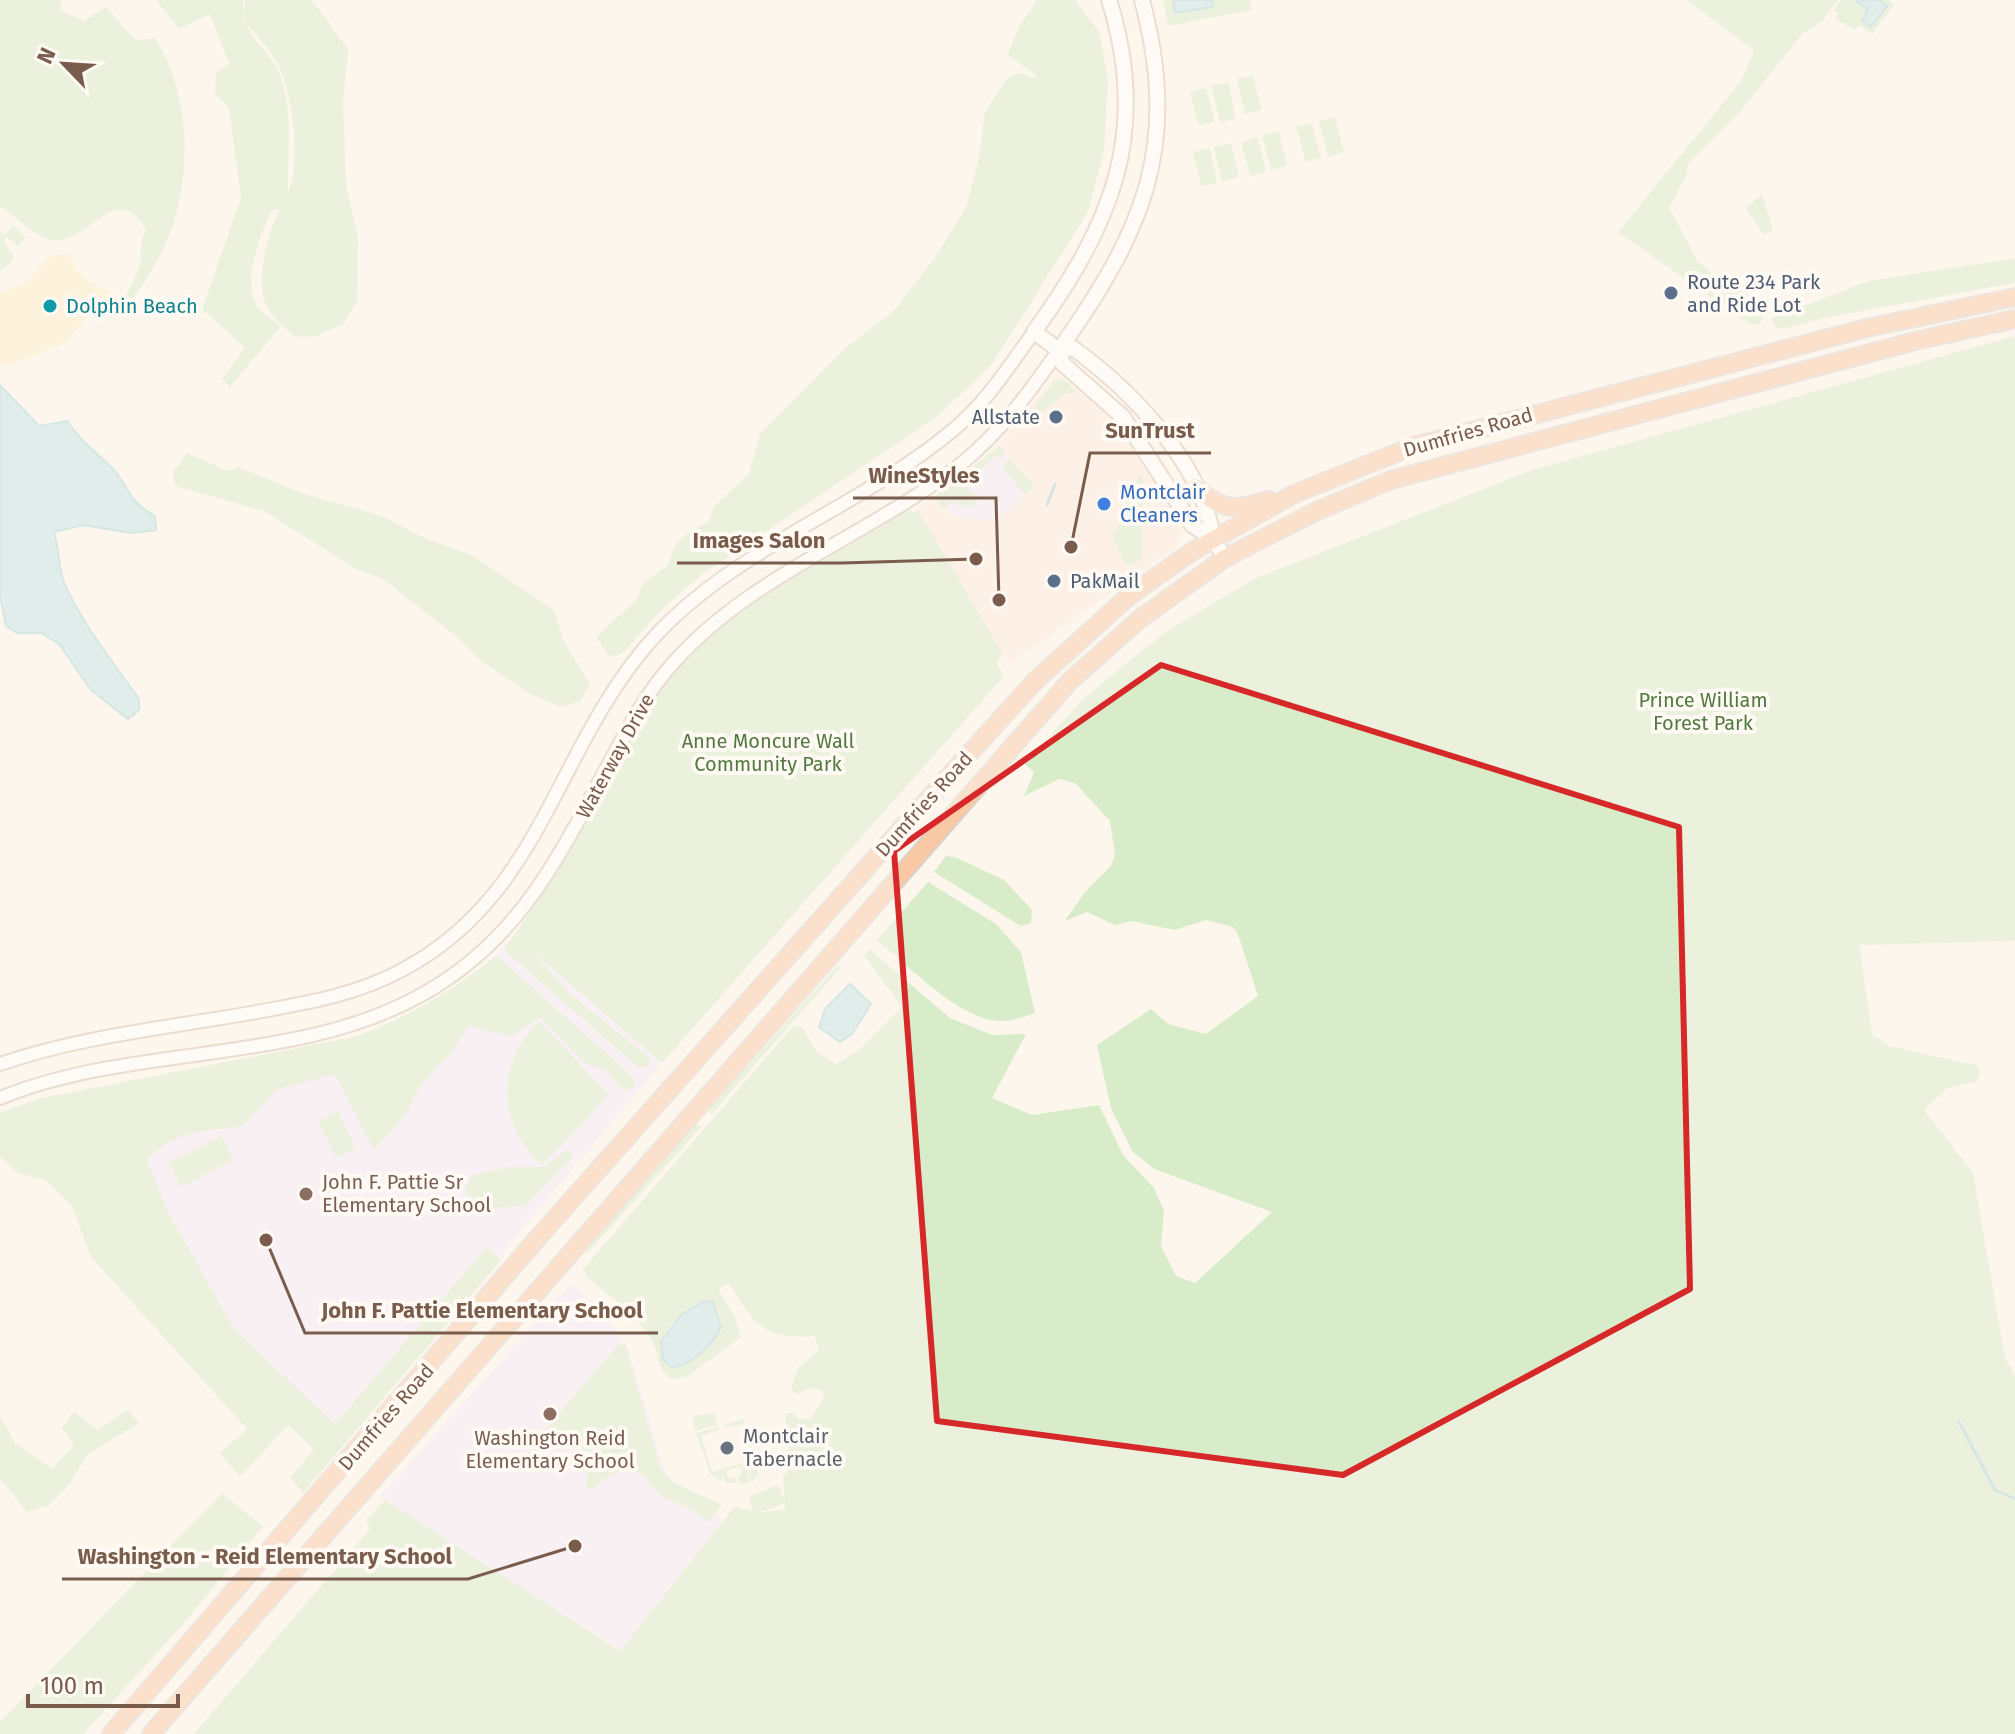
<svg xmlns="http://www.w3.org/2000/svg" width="2015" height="1734" viewBox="0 0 2015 1734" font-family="'Fira Sans',sans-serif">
<rect width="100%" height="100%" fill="#fdf6ec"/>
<polygon fill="#fde8e0" points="1057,374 1109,415 1182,528 1180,540 1172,550 1009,664 918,510 934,497 951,514 996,520 1034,487 999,446"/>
<g fill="#f3e8fa">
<polygon points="999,446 1035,487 996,520 965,519 942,508 934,497"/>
<polygon points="515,935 662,1063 326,1462 0,1134 353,1047 463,987"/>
<polygon points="571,1283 596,1305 628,1348 668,1481 741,1532 642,1664 379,1497"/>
</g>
<g fill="#d8ecc9" fill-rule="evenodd">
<path d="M0,0H62L60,10L84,21L106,7L136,41L155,38C190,92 193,175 169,235C159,263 142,286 125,310C121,299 135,281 139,268C144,254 137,248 146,230C117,177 89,244 54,240C33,237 19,217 0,207Z"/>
<path d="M156,0H243C241,37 267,44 280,75C294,112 287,155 288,193C301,164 293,98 280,69C273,52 255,34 243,19L245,0H312L348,49L343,103L346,185L358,237L357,302L343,324L314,337L294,336C283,326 265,311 263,296C259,269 267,233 280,210H272C260,235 243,277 256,304C261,313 273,320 281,326L230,387L222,379L245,348L202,309L241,198L229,108L215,94L216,73L229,64L210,14L179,29Z"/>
<path d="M1037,0H1075L1099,31L1108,80L1104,151L1088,212L990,367L935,418L700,576L661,610L625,651L618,655L608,656L596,637L637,599L642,585L669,564C672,540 690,532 709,521L713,508L749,473L760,434L845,348L894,311L939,252L966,207L979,158L985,112L1007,78L1020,73L1036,78L1035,74L1007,55L1019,27Z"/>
<polygon points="1163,0 1250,0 1252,10 1168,26"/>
<polygon points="1686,0 1838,0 1822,21 1803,33 1738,114 1688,164 1686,177 1669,207 1697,260 1729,289 1743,285 1752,304 1766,310 1759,325 1749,324 1618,232 1741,81 1754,50"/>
<polygon points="1841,0 1888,0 1894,5 1872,34 1859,25 1855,30 1835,19 1839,14 1834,10"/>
<polygon points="1253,75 1262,110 1245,114 1237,79"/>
<polygon points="1228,82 1236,118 1220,122 1211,86"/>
<polygon points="1206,88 1215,121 1199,126 1190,92"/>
<polygon points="1335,117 1344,152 1328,157 1319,122"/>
<polygon points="1312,123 1321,158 1306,162 1296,127"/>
<polygon points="1279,131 1287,166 1271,170 1262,135"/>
<polygon points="1258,137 1266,172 1250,177 1241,142"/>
<polygon points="1231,143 1239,177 1222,182 1214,147"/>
<polygon points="1210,148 1217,183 1201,186 1193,152"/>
<polygon points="1762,194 1773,230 1764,235 1746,208"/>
<polygon points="13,226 26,237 18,246 5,236 5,244 14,256 11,264 0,270 0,231 5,235"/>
<polygon points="2015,258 2015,283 1824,318 1782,329 1773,325 1772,318 1869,281"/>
<path d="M2015,336V941L1859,945L1872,1034L1889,1046L1979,1066L1980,1076L1975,1082L1947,1088L1924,1110L1973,1173L2005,1358L2015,1376V1734H194L370,1529L366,1520L385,1500L620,1651L735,1506L753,1512L749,1496L779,1485L785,1503L757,1513L785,1509L783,1476L793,1466L786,1436V1414L794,1412L799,1419H810L824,1398L821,1390L812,1388L797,1394L791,1389L798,1368L819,1351L815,1336C763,1339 754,1325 729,1283L718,1289L735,1317L741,1337L688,1376L672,1380C656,1369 660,1355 652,1341C636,1315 609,1296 587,1277L583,1269L794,1025L803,1028L816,1051L836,1064L858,1051L902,1007L864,955L869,949L950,1018L992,1035L1026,1034L992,1098L1032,1115L1099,1105L1123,1155L1154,1188L1164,1211L1161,1246L1176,1276L1195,1283L1272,1212L1154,1169L1133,1152L1111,1108L1097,1045L1151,1009L1168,1024L1206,1034L1258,996L1238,934L1233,927L1206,920L1174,930L1132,921L1115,925L1087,912L1065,921L1085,892L1111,866L1115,855L1110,821L1075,783L1059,779L1024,796L1034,772L1025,764L1083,699L1118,670L1170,629L1256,578L1532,470ZM713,1302C731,1329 705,1350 684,1366L661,1342L672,1324Z"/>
<polygon points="1062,378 1077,392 1064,395 1034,418 1027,417 1054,381"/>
<polygon points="999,446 1005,453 1001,458 997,455 967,481 969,490 977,496 975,505 968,508 953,500 945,508 941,507 935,496"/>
<polygon points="187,453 228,471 239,467 301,493 385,517 422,537 472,555 554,610 563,639 590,684 580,701 561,707 532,695 479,660 458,638 383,579 356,569 264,511 175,486 173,472"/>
<polygon points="1010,459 1035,487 1025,495 1005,470 1003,465"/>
<polygon points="1139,472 1143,483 1142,557 1132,565 1125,564 1112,537 1131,506"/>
<polygon points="910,509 913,513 918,510 1003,654 996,663 1004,676 662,1063 531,950 570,994 651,1059 647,1067 638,1067 504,950 541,896 633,727 670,674 701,641 742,608"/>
<polygon points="946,856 955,857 1004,880 1032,910 1031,923 1021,926 934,872"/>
<path d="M928,882L996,924L1021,952L1035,1013C1020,1018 1007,1023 991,1020C955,1014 906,964 877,940Z"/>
<path d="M497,956L633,1077L636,1085L625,1091L605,1069L586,1064L540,1017L511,1036L469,1026L452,1052L421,1084L407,1113L374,1150L335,1074L276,1090L243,1126C206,1131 173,1131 147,1160L168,1212L234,1329L335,1424L487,1247L501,1260L303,1493L290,1478L314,1449L288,1425L240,1477L220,1453L247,1429L91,1257L72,1206L47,1181L16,1172L0,1157V1113L37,1099L353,1037C408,1019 451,990 497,956Z"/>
<polygon points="837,966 841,967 711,1115 709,1109"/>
<path d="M539,1021L609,1095L542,1165C496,1123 496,1065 539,1021Z"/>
<polygon points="338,1111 356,1148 336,1158 318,1121"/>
<polygon points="695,1125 702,1126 583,1258 593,1241"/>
<polygon points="222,1136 233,1160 181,1187 169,1163"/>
<polygon points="568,1149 574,1155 525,1206 476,1209 465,1189 472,1175 510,1167 544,1167"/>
<path d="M625,1344L661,1469L673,1482L722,1505L708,1522C693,1507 677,1505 659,1494C653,1490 652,1484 647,1479C630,1460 605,1476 592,1490L586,1487L590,1452L551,1437L545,1430L618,1345Z"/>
<polygon points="128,1410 139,1423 88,1454 70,1484 49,1505 27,1512 0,1478 0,1416 15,1443 52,1469 74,1445 62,1428 74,1411 97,1430"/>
<polygon points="714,1413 717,1425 695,1431 692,1416"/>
<polygon points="744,1419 759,1474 752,1482 747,1469 750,1482 740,1484 738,1477 742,1472 740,1467 727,1470 728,1478 735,1478 736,1483 726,1483 723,1476 721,1481 710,1473 696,1433 718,1427 719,1430 701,1436 712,1472 753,1460 743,1424 725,1428 724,1425"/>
<polygon points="222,1493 263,1527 185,1622 83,1734 0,1734 0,1722"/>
</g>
<path fill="#fcefc7" d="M69,253C76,275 90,285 112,290L66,342L9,366H0V293L25,282L50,256Z"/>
<g fill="#bfe3e8" stroke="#a5d3da" stroke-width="2">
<polygon points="1173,0 1212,0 1213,7 1175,13"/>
<polygon points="1855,0 1879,0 1887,6 1871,27 1862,20 1868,10"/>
<path d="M0,385L39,426L67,421C80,441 96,452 112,468C130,487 127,501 155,516L156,530L131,533L83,525L54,532C59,548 58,567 64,582C81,623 113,662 139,699V710L128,719L91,690L59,644L41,633H17L6,626L0,596Z"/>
<polygon points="850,984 871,1004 852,1034 840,1042 819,1027 825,1009"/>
<path d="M704,1301L713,1302L721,1327C713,1344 692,1366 672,1367L663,1360L661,1342L680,1316Z"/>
</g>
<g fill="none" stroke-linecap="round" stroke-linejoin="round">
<g stroke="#a5d3da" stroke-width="3">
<polyline points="1047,505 1055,484"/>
<polyline points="1959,1422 1995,1490 2015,1499"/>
</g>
<defs>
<g id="tertiary">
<path d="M0,1064C84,1035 175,1027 262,1011C311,1002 358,994 402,970C546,894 555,743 657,634C740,546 861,507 953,430C986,403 1009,366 1034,332"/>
<path d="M0,1098C134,1043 296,1066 423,994C522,938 560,854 612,758C630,724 648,690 675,661C753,574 870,535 961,464C1001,432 1030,391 1059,350"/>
</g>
<g id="secondary">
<path d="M1109,0C1151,133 1111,225 1034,332L1059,350L1063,364L1123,417L1192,525L1213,539L1225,558"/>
<path d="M1059,350C1143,231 1181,148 1142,0"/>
<path d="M1059,350L1073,348C1131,390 1204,465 1213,539"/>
</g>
<g id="trunk">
<path d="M1195,487C1225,512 1233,510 1269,500"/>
<polyline points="111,1734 536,1240 902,828 1035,681 1129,596 1193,551 1294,494 1414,446 1867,328 2015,297"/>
<polyline points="151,1734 1070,681 1141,618 1225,558 1317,511 1391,480 1915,341 2015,319"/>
</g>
</defs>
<use href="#tertiary" stroke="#d1beb0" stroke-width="16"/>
<use href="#secondary" stroke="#d6c0b0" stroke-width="18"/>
<use href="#trunk" stroke="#dad1cd" stroke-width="20"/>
<use href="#tertiary" stroke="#fff" stroke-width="12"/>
<use href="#secondary" stroke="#fff" stroke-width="14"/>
<use href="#trunk" stroke="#f9c8a4" stroke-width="16"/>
</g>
<path d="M0 0H2015V1734H0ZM1161,665L1679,827L1690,1289L1343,1475L937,1421L894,851Z" fill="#fdf6ec" fill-opacity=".55" fill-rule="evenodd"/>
<path fill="none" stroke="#d62828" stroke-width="6" stroke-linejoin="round" d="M1161,665L1679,827L1690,1289L1343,1475L937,1421L894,851Z"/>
<g fill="#5c6f8a" stroke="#fffaf3" stroke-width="3">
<circle cx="1671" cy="293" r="8"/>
<circle cx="1056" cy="417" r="8"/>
<circle cx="1054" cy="581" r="8"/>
</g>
<circle fill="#0f9aa8" stroke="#fffaf3" stroke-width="3" cx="50" cy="306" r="8"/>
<circle fill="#3f7fe0" stroke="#fffaf3" stroke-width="3" cx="1104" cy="504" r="8"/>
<g fill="#8d6e63" stroke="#fffaf3" stroke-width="3">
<circle cx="306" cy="1194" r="8"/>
<circle cx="550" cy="1414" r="8"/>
</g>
<circle fill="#6b7280" stroke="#fffaf3" stroke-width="3" cx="727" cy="1448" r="8"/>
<g text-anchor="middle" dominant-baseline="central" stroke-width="8" stroke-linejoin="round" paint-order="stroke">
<g font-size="20" fill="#4e5e75" stroke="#fffaf3" text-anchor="start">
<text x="1687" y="282">Route 234 Park<tspan x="1687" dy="23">and Ride Lot</tspan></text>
<text x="1040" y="417" text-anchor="end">Allstate</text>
<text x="1070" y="581">PakMail</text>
</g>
<g font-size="20" fill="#0d838f" stroke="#fffaf3" text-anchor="start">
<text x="66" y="306">Dolphin Beach</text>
</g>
<g font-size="20" fill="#7a5c4d" stroke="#fffaf3">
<text transform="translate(1468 432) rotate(-16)">Dumfries Road</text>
<text transform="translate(615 756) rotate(-61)">Waterway Drive</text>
<text transform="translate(924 804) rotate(-48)">Dumfries Road</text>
<text transform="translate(386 1417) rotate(-49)">Dumfries Road</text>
</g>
<g font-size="20" fill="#366cbe" stroke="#fffaf3" text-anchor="start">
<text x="1120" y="492">Montclair<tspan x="1120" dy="23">Cleaners</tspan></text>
</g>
<g font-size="20" fill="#537a41" stroke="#fffaf3">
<text x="1703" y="700">Prince William<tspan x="1703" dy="23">Forest Park</tspan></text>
<text x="768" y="741">Anne Moncure Wall<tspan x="768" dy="23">Community Park</tspan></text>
</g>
<g font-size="20" fill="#785e54" stroke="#fffaf3" text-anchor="start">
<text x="322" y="1182">John F. Pattie Sr<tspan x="322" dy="23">Elementary School</tspan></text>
<text x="550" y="1438" text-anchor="middle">Washington Reid<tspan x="550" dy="23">Elementary School</tspan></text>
</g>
<g font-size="20" fill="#5b616d" stroke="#fffaf3" text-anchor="start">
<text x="743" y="1436">Montclair<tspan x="743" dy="23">Tabernacle</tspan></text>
</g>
</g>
<path fill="none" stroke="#7a5c4d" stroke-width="3" d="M1071 547L1090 453H1211M999 600L996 498H853M976 559L842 563H677M266 1240L305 1333H658M575 1546L468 1579H62"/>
<g fill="#7a5c4d" stroke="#fffaf3" stroke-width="3">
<circle cx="1071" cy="547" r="8"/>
<circle cx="999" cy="600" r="8"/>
<circle cx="976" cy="559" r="8"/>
<circle cx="266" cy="1240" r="8"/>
<circle cx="575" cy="1546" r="8"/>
</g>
<g font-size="22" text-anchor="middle" font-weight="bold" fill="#7a5c4d" stroke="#fffaf3" stroke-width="8" stroke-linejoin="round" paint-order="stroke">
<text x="1150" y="438">SunTrust</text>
<text x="924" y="483">WineStyles</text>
<text x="759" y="548">Images Salon</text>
<text x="482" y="1318">John F. Pattie Elementary School</text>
<text x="265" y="1564">Washington - Reid Elementary School</text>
</g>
<g transform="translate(64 64) rotate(295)" stroke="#fffaf3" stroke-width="6" paint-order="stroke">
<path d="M0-6L14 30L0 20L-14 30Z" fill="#7a5c4d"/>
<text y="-12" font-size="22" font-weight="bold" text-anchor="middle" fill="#7a5c4d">N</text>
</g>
<path d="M28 1694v12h150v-12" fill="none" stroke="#7a5c4d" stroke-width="4"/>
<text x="40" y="1694" font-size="24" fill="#7a5c4d" stroke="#fffaf3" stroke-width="6" paint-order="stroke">100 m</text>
</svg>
